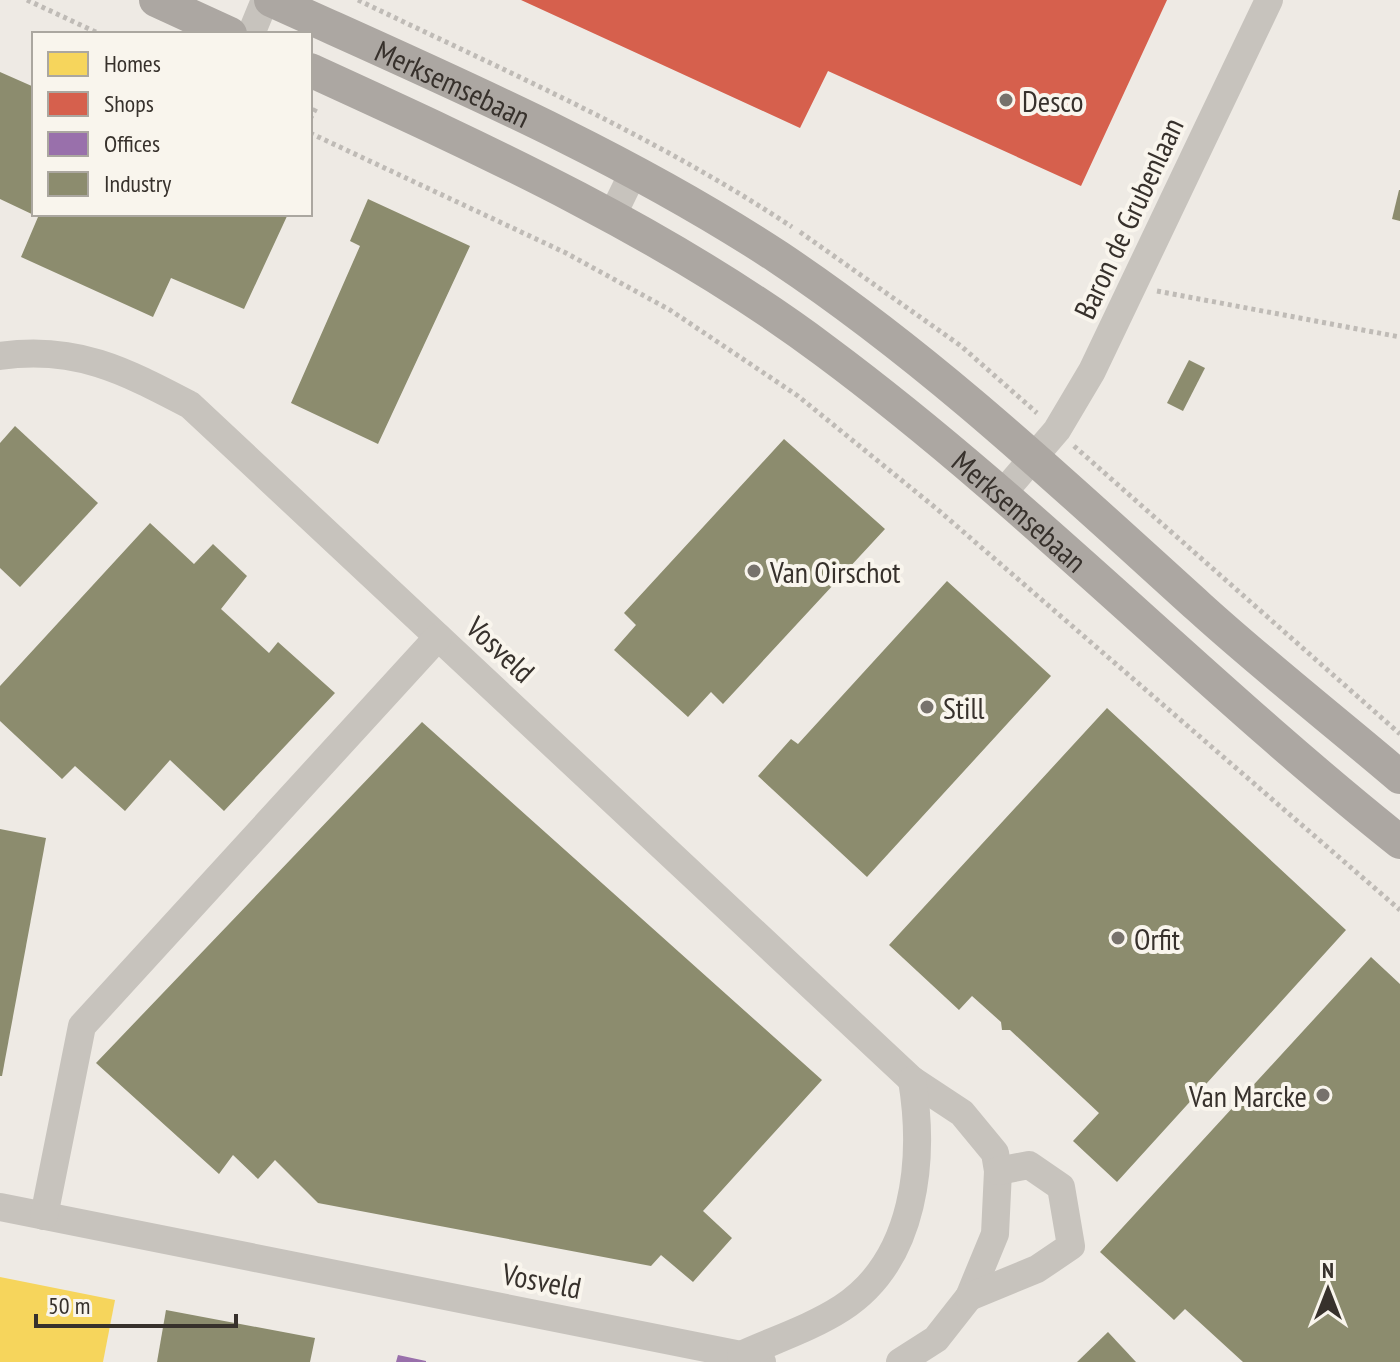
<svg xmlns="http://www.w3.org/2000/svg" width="1400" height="1362" viewBox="0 0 1400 1362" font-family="'PT Sans Narrow',sans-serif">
<rect width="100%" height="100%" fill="#eeeae4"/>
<polygon fill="#f6d55c" points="0,1277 115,1300 103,1362 0,1362"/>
<polygon fill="#d6604d" points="521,0 1167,0 1081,186 828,71 800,128"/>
<polygon fill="#9970ab" points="398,1355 426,1361 426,1362 396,1362"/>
<g fill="#8c8c6e">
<polygon points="0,72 34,87 34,214 288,214 244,309 171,278 153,317 21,257 38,217 0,199"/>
<polygon points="1399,190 1400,190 1400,221 1392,219"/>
<polygon points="368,199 470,246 378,444 291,403 360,246 350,241"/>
<polygon points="1189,360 1205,368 1183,411 1167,403"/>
<polygon points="15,426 98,503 20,587 0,568 0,443"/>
<polygon points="784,439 885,529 723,704 711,692 688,717 614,650 636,625 624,613"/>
<polygon points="150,523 194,564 213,544 247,576 221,609 269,653 278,642 335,693 224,811 170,760 125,811 75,766 62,779 0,721 0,686"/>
<polygon points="947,581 1051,676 867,877 758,776 791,739 798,744"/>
<polygon points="1107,708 1346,930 1117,1182 1073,1141 1099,1113 1010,1030 1002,1030 1001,1022 972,996 959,1010 889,945"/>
<polygon points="422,722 822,1080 703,1211 732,1238 693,1282 661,1255 651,1266 318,1203 275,1160 258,1179 233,1155 219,1174 96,1063"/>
<polygon points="0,829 46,838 2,1076 0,1076"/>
<polygon points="1371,957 1400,984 1400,1362 1243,1362 1185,1309 1174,1320 1100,1252"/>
<polygon points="166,1310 315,1338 310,1362 157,1362"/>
<polygon points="1108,1332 1136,1362 1077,1362"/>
</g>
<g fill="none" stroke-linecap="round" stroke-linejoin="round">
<g stroke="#bfbbb6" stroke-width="5" stroke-dasharray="4 4" stroke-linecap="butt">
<polyline points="27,0 100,34"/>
<path d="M358,0C505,71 655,136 792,227"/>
<polyline points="310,119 317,106"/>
<polyline points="310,133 566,253 670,310 798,396 937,509 1400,910"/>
<polyline points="800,232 961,346 1037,413"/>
<polyline points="1157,291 1400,337"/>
<polyline points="1074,446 1400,734"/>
</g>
<g stroke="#c7c3bd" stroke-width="28">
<polyline points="251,34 265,0"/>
<polyline points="612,216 634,171"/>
<path d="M0,356C76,345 125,371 190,405L912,1080L962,1113L995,1153L998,1171L995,1234L969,1297L936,1339L900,1362"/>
<polyline points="1002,494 1057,430 1092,371 1269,0"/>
<polyline points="0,1207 741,1355 762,1362"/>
<polyline points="44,1216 82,1026 438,637"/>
<polyline points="969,1297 1037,1269 1071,1246 1061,1187 1029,1165 998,1171"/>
<path d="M741,1355C774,1340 811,1328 842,1308C916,1260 925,1159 912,1080"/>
</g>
<g stroke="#aca7a2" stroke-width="34">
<polyline points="156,0 230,34"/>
<path id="s1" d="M271,0C443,78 620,153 778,257C931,359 1063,484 1199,607C1264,666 1333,720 1400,777"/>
<path id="s2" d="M310,70C487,151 669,234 825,351C1027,501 1203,685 1400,842"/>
</g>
</g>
<g fill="#77726c" stroke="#f9f5ed" stroke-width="3">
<circle cx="1006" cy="100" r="8"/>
<circle cx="754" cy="571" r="8"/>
<circle cx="927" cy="707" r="8"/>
<circle cx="1118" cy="938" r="8"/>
<circle cx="1323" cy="1095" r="8"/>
</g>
<g text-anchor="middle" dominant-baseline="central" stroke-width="8" stroke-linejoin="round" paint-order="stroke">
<g font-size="30" fill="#37312c" stroke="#f9f5ed">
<text stroke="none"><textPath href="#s1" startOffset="200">Merksemsebaan</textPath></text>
<text transform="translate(1128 218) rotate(-65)">Baron de Grubenlaan</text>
<text stroke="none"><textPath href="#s2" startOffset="840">Merksemsebaan</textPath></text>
<text transform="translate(501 649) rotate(43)">Vosveld</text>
<text transform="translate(542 1280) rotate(11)">Vosveld</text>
</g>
<g font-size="30" fill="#37312c" stroke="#f9f5ed" text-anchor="start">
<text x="1022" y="100">Desco</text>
<text x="770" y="571">Van Oirschot</text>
<text x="943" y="707">Still</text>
<text x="1134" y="938">Orfit</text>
<text x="1307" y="1095" text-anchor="end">Van Marcke</text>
</g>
</g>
<rect x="32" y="32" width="280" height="184" fill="#f9f5ed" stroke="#aba7a0" stroke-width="2"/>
<rect x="48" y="52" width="40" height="24" fill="#f6d55c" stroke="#aba7a0" stroke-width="2"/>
<text x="104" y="72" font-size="24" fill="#37312c">Homes</text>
<rect x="48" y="92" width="40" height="24" fill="#d6604d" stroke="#aba7a0" stroke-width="2"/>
<text x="104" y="112" font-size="24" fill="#37312c">Shops</text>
<rect x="48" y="132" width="40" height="24" fill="#9970ab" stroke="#aba7a0" stroke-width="2"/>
<text x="104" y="152" font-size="24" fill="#37312c">Offices</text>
<rect x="48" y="172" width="40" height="24" fill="#8c8c6e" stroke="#aba7a0" stroke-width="2"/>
<text x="104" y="192" font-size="24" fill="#37312c">Industry</text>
<g transform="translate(1328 1290)" stroke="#f9f5ed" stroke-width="6" paint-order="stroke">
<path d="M0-6L14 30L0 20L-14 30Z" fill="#37312c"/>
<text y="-12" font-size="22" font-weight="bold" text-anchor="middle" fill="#37312c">N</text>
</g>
<path d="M36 1314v12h200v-12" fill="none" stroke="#37312c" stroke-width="4"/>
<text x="48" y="1314" font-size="24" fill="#37312c" stroke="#f9f5ed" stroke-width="6" paint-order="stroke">50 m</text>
</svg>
